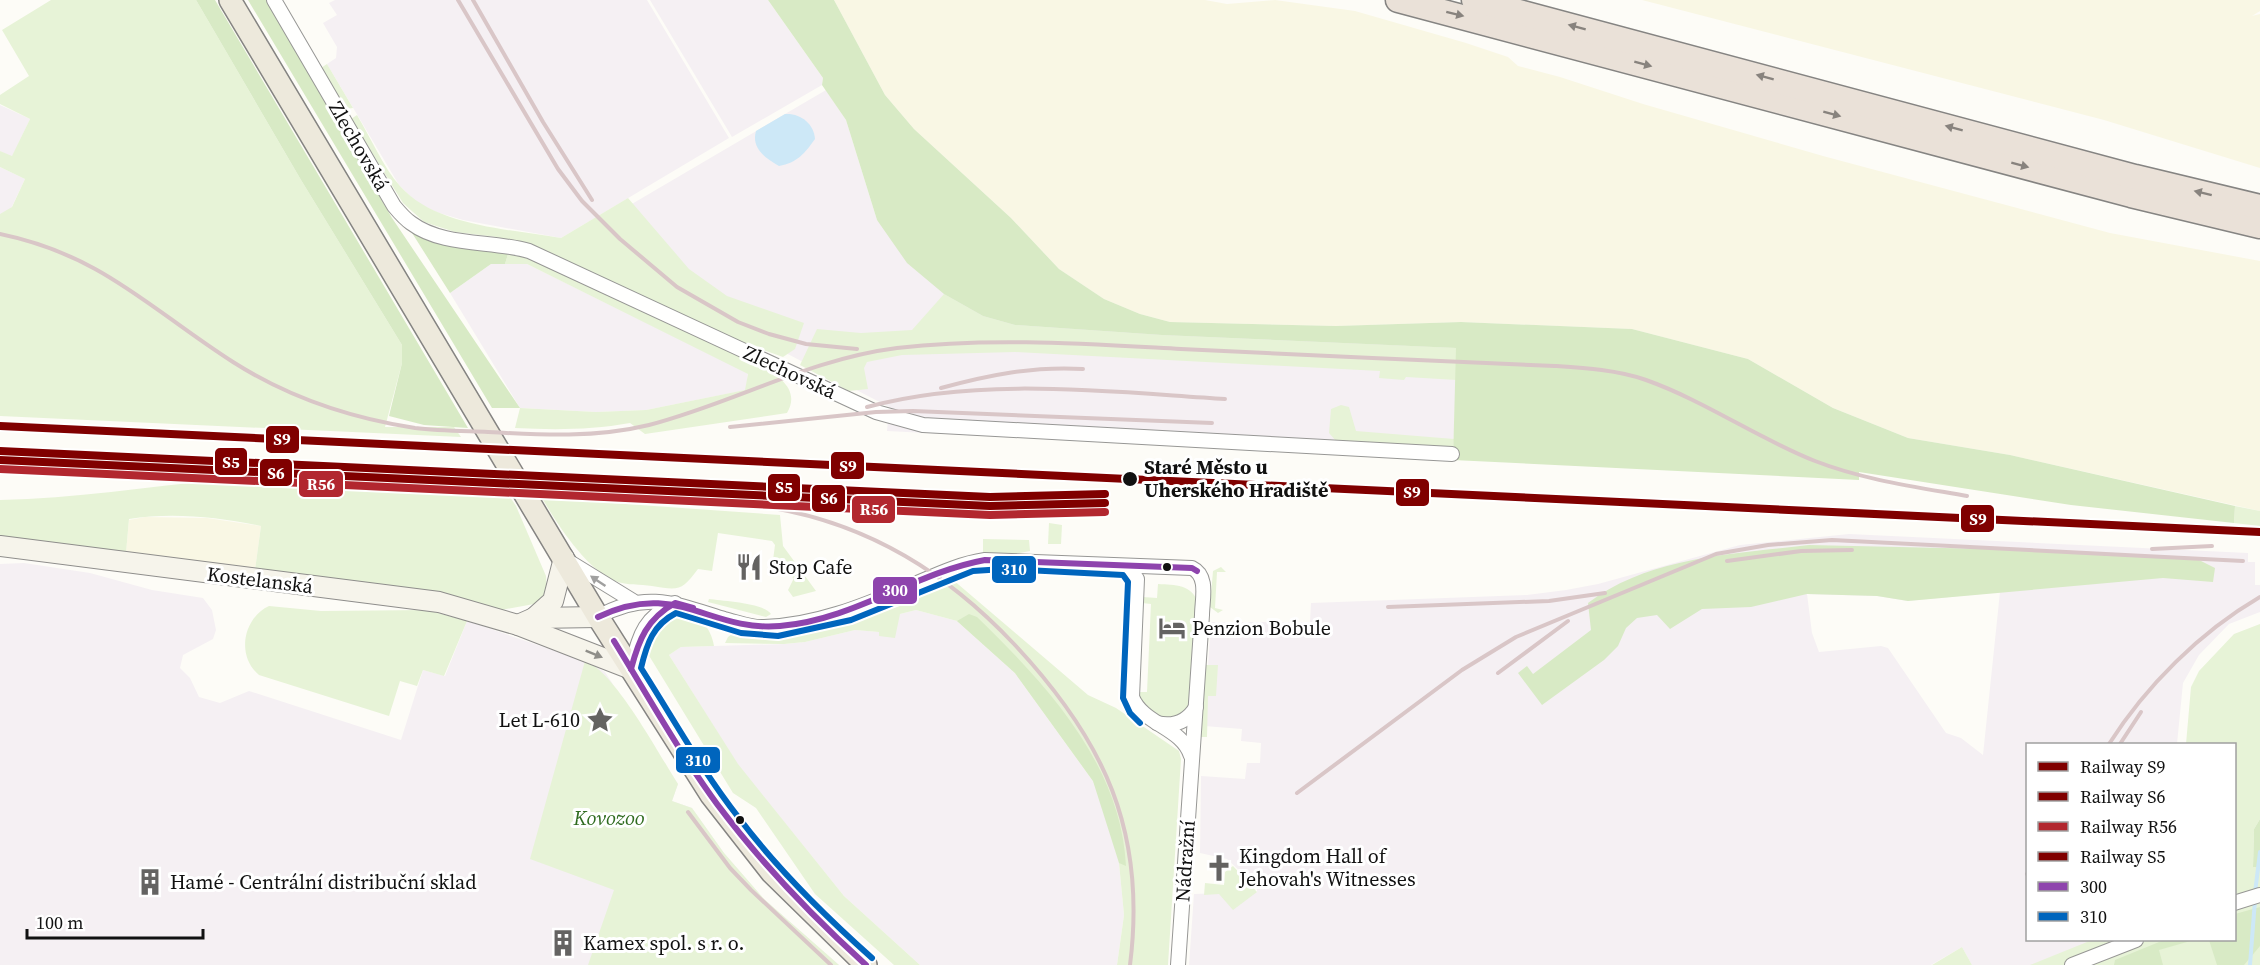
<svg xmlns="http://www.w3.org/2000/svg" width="2260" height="965" viewBox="0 0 2260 965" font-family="'Source Serif 4',serif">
<rect width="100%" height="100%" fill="#fdfcf7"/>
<g fill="#f5f0f3" fill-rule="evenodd">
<polygon points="335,0 647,0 729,138 561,238 463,220 436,212 415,201 399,185 327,64 336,58 337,47 323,23 337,15 329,3"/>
<polygon points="650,0 768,0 823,78 822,85 732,137"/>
<polygon points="826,90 846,120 877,220 1015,325 1457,348 1453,460 887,431 889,407 627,270 567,242"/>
<polygon points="0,105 30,119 12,157 0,151"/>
<polygon points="0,167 25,179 6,219 0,218"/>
<polygon points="491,264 527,264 748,373 746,390 646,410 596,412 520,408 450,293"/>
<path d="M1849,534L2248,553V562H2255V585H2260V612L2229,624L2199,655L2183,683L2177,744H2028V940H2096L2032,965H1972L1962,947L1931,965H1189L1194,894L1257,892V887L1227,859L1200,853L1201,776L1245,779L1247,763H1260L1261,743L1241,741L1242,729L1204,726L1211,622H1310L1311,603L1527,595L1566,590L1598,584L1740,545ZM2000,592L1983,755L1961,738L1946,733L1888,648L1881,646L1819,652L1812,633L1807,594L1877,596L1908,601Z"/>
<polygon points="24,563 90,573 152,590 203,598 212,610 216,630 213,639 183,655 180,668 190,678 199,697 220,703 249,691 401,740 423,670 445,676 467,621 591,663 605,672 678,784 672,801 692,808 724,853 764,899 839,965 0,965 0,564"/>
<polygon points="916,610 957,621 1015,673 1093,781 1118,853 1124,915 1117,965 920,965 844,896 738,765 669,655 681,647 785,644 805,642 855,630 879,632 900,614"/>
</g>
<g fill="#f9f7e4">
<polygon points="834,0 1205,0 1227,4 1275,0 1355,11 1466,43 1508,57 1518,66 1560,77 1643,104 1823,156 2110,233 2260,261 2260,511 2010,455 1908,438 1833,408 1748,359 1632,329 1461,322 1336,326 1170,322 1140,314 1104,299 1059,269 1011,218 914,129 885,95"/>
<polygon points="1642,0 2260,0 2260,11 2252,16 2260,14 2260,168 2104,120"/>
<polygon points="145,517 207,518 261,526 255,570 126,553 129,520"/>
</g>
<g fill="#e7f3d7">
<polygon points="51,0 196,0 301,180 402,345 402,363 385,427 454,427 461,437 0,416 0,214 12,207 25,179 0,167 0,151 12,156 30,119 0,104 0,95 29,76 2,30"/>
<polygon points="327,64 353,108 345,109 321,68"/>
<path d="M357,115C371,138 383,167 400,186C436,227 511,229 561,238L628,198L689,269L727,296L804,323L795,349L783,357L727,337L541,250L497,237L455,232L424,222L403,203L351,119Z"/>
<path d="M508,254L532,257L755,362C774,374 802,387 787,413L645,434L630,423C591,430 554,430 515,428L520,408L596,412L646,410L745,390L748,374L527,264H505Z"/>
<polygon points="944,294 983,316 1015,325 1162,335 1457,348 1457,380 1406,377 1404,380 1379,378 1380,371 1015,352 902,355 867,362 864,368 868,389 849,391 800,365 817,329 861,333 912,330"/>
<polygon points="1341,405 1349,407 1356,431 1454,439 1453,451 1337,442 1329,433 1331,409"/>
<path d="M222,480L494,491L498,497H510L516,506L546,576L547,593L534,604L501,610L255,570L261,526C219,517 172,512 129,519L126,553L0,538V500C74,499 148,486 222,480Z"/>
<path d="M542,498L780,515L783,546L816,591L793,597L788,590L794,578L772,568L775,545L772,541L718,533L712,571L698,569C682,590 680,591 652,586C640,584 628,586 615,581C586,569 557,524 542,498Z"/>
<polygon points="2235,506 2260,511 2260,526 2234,523"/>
<polygon points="1049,523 1062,525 1061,544 1048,544"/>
<polygon points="983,539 1029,540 1030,551 1010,555 983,555"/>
<polygon points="1221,567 1226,572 1217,572 1215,608 1223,610 1218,613 1210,607 1213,571"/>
<polygon points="952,579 1088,695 1116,708 1179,751 1181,759 1168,965 1117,965 1124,915 1118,853 1093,781 1015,673 957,621 916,610 900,614 895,638 879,636 879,632 855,630 805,642 784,644 725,643 728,637 735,632 768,634 839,620"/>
<path d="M1158,584C1175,585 1192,584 1198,603L1194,695L1187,712C1182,714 1174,719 1169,720C1154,720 1141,705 1138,692H1147L1151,604L1142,603L1143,597L1157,598Z"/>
<path d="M709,599C723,601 764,603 771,614L766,617L708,602Z"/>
<path d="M269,606L321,611L427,610L467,621L444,676L423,670L417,686L400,681L389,716L259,675C236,656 243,618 269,606Z"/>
<path d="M679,612C698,615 711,626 714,646L681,647L669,655L738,764L844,896L920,965H894L815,894L756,808L733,793L648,654L651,634L647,632L666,615Z"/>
<polygon points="2260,624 2260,819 2254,829 2253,867 2260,868 2260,965 2030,965 2092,940 2234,940 2234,744 2186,744 2191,687 2199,671 2234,634"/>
<path d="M585,661C614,670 660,756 678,784L672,801L692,808L724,853L764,899L839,965H588L614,890L530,859Z"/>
<polygon points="1206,665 1218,665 1216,696 1208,696 1207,737 1199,737"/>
<polygon points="1233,866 1257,892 1233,910 1219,894 1204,895 1205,883 1224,885 1225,872"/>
<polygon points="1962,947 1972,965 1932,965"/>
</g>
<g fill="#d8eac5">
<polygon points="196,0 215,0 468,428 424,425 389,416 402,363 402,345 301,180"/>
<polygon points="248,0 266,0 392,218 520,408 492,408"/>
<polygon points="768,0 834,0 885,95 914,129 1011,218 1059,269 1104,299 1140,314 1170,322 1336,326 1461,322 1632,329 1748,359 1833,408 1908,438 2010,455 2235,506 2234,523 2071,505 1859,472 1859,480 1453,460 1456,348 1162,335 1015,325 983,316 944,294 907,263 877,220 846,120 822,85 823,78"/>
<polygon points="407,225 508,254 505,264 491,264 450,293"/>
<path d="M1809,545L2076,551L2197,559L2215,568L2213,582L2163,578L1908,601L1877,596L1807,594L1751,607L1702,609L1670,629L1657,615L1637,618L1626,628L1618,646L1604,660L1542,705L1518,673L1527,666L1533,674L1591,630L1588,603C1650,556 1735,554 1809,545Z"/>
<path d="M969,614L977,617C1046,684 1121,764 1126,866L1119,863L1093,781L1015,673L957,621Z"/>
<polygon points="2260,819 2260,868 2253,867 2254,829"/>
<polygon points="2260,907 2260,946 2244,965 2217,965 2209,940 2234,940 2235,914"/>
<polygon points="2164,940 2194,940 2159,950 2163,965 2114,965 2115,960"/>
</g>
<path fill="#cde8f7" d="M785,114C801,113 814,124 815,139C805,153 797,163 779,166C765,158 751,148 756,131Z"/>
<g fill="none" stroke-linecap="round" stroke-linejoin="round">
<g stroke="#cde8f7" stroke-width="4">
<polyline points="2255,893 2260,852"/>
<polyline points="2250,965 2255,900"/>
</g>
<defs>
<g id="street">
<path d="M274,0L394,206C399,212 405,219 411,223C443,247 492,240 529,251L876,412L923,425L1452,454"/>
<polyline points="568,561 633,601"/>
<path d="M1128,566L1137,579L1132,697C1143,725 1182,727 1191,756"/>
<path d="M598,617C646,590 676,604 724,619C737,622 751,628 764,627C814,626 863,606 908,587C934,576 958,564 985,560L1192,568C1209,576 1202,600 1202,615L1178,965"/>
<path d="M631,669C640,636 642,619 675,603"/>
<path d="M1157,723C1174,727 1187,722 1196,707"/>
<polyline points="2234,903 2260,895"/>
<polyline points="2072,965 2136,940"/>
</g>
<g id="secondary">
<polyline points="0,546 439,602 518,625 631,669"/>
<polyline points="534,618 553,601 564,558"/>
<polyline points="518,625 534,618 598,617"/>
</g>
<polyline id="primary" points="230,0 598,617 711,795 772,873 866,965"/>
<g id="highway">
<polyline points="1398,0 2131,195 2260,226"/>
<polyline points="1474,0 2135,177 2260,207"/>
</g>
</defs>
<use href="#street" stroke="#979795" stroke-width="16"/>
<use href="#secondary" stroke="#8e8d8b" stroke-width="22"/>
<use href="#primary" stroke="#858482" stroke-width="24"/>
<use href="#highway" stroke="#858482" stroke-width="27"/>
<use href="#street" stroke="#fffffe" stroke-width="14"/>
<use href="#secondary" stroke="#f6f4eb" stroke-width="20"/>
<use href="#primary" stroke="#ede9dc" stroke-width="21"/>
<use href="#highway" stroke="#eae1d8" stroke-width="24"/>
<g stroke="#d9c6c7" stroke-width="4">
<polyline points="458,0 558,169 582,201 620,239 677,287 738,322 769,334 806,344 857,349"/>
<polyline points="473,0 543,122 592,200"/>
<path d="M0,234C102,255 150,309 233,362C288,397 350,418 415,428C439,431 464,431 488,432C542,435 596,438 649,425C734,403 809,359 897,348C991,337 1088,344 1181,349C1306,355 1430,361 1555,366C1585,368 1617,370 1646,380C1705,401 1757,438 1815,461C1864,480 1916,487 1967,496"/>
<path d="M941,388C989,375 1033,366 1083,369"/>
<path d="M867,407C980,376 1110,392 1225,399"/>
<polyline points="730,427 876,412 913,411 1212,423"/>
<path d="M773,508C870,525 947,573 1014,644C1104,740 1147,831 1130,965"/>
<polyline points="2152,549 2212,546"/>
<polyline points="1727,561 1801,551 1852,550"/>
<polyline points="1388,607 1549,601 1605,593"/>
<polyline points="1498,673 1568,621"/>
<path d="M2109,744C2146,686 2200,632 2260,597"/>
<polyline points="2120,744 2141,712"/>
<polyline points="1297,793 1462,670 1516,637 1716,554 1768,545 1832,540 2243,561"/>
<polyline points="688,812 730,868 751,890 831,965"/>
<polyline points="2027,874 2028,873"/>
</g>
<defs>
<g id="bus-1">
<path d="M598,617C677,579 708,632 780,626C854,620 914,573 985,560L1192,568L1197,571"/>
<path d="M614,641C648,696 679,752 717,804C761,863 812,916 866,965"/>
<path d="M631,669C639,639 647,619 675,603L693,608"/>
</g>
<path id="bus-2" d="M872,958C824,915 778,870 739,818C702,771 673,718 641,668C647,643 653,625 676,613L741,633L778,636L851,620L973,571L1004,569L1123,575L1128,582L1123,698L1130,713L1140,723"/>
</defs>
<use href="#bus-1" stroke="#fff" stroke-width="10"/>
<use href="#bus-2" stroke="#fff" stroke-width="10"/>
<use href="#bus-1" stroke="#8e44ad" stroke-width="6"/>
<use href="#bus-2" stroke="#0065bd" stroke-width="6"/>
<defs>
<polyline id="rail-1" points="0,426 2260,532"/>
<polyline id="rail-2" points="0,460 990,506 1105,503"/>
<polyline id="rail-3" points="0,469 990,515 1105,512"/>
<polyline id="rail-4" points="0,451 990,497 1105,494"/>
</defs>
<use href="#rail-1" stroke="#fff" stroke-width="12"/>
<use href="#rail-2" stroke="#fff" stroke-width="12"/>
<use href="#rail-3" stroke="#fff" stroke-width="12"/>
<use href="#rail-4" stroke="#fff" stroke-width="12"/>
<use href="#rail-1" stroke="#800000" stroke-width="8"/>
<use href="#rail-2" stroke="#800000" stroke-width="8"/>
<use href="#rail-3" stroke="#b2272f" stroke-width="8"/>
<use href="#rail-4" stroke="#800000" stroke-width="8"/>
</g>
<defs><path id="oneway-solid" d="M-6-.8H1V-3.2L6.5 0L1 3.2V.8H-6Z" transform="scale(1.5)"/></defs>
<g fill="#88837e">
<use href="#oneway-solid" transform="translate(1455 14) rotate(14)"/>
<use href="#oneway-solid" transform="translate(1577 27) rotate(-165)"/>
<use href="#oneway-solid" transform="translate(1643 64) rotate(15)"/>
<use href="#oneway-solid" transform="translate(1765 77) rotate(-165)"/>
<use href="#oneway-solid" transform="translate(1832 114) rotate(15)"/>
<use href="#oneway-solid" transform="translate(1954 128) rotate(-165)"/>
<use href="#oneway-solid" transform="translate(2020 165) rotate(15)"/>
<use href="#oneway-solid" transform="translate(2203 193) rotate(-166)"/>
</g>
<use fill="#a0a09f" href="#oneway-solid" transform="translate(598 581) rotate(-146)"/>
<use fill="#8f8e89" href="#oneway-solid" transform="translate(594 654) rotate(22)"/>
<defs>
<symbol id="restaurant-bare" viewBox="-9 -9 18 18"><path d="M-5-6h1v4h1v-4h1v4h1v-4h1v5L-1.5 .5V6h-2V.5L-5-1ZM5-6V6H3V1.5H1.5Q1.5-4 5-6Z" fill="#646362" stroke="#fff" stroke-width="2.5" paint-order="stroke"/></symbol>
<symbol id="hotel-bare" viewBox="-9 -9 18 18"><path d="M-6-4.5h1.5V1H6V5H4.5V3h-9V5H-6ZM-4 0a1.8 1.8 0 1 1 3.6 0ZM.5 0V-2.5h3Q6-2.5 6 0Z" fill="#646362" stroke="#fff" stroke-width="2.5" paint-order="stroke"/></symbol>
<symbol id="sight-bare" viewBox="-9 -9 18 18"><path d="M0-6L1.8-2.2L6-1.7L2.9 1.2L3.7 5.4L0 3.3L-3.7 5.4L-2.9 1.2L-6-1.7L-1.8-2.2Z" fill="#646362" stroke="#fff" stroke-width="2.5" paint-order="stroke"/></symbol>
<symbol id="church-bare" viewBox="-9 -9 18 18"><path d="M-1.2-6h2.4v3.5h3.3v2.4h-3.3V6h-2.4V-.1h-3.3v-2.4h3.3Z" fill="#646362" stroke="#fff" stroke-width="2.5" paint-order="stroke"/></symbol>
<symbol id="building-bare" viewBox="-9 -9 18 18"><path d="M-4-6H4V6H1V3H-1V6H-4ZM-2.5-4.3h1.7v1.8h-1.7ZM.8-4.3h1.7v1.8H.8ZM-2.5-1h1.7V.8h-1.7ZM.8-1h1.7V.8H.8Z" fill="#646362" stroke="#fff" stroke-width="2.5" paint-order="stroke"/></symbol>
</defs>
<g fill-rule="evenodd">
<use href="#restaurant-bare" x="730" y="548" width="38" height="38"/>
<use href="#hotel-bare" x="1153" y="609" width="38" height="38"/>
<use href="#sight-bare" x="581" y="701" width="38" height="38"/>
<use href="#church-bare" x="1200" y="849" width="38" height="38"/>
<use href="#building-bare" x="131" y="863" width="38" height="38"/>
<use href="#building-bare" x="544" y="924" width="38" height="38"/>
</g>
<g fill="#111" stroke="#fff" stroke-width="2">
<circle cx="1130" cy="479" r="8"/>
<circle cx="1167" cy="567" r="5"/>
<circle cx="740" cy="820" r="5"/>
</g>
<g text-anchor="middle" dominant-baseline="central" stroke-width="6" stroke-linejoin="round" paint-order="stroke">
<g font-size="20" fill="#111" stroke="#fff">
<text transform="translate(359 146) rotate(60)">Zlechovská</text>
<text transform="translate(790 372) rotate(25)">Zlechovská</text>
<text transform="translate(260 580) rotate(7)">Kostelanská</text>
<text transform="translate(1185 861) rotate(-86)">Nádražní</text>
</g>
<g font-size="20" font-weight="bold" fill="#111" stroke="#fff" text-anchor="start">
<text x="1144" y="467">Staré Město u<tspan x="1144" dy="23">Uherského Hradiště</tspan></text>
</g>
<g font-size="20" fill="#111" stroke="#fff" text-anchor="start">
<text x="769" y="567">Stop Cafe</text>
<text x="1192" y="628">Penzion Bobule</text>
<text x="580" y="720" text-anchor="end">Let L-610</text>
<text x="1239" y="856">Kingdom Hall of<tspan x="1239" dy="23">Jehovah's Witnesses</tspan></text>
<text x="170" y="882">Hamé - Centrální distribuční sklad</text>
<text x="583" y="943">Kamex spol. s r. o.</text>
</g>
<g font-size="20" font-style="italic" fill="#2f6b1f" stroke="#fff">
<text x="609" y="818">Kovozoo</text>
</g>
</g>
<g stroke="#fff" stroke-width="2">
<rect x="265" y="425" width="35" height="29" rx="6" fill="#800000"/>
<rect x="214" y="447" width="34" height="29" rx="6" fill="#800000"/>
<rect x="830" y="451" width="35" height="29" rx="6" fill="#800000"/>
<rect x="259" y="458" width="34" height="29" rx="6" fill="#800000"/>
<rect x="298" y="470" width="46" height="28" rx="6" fill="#b2272f"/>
<rect x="767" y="473" width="34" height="29" rx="6" fill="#800000"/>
<rect x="1395" y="478" width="35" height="29" rx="6" fill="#800000"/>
<rect x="811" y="484" width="35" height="29" rx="6" fill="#800000"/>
<rect x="851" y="495" width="45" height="29" rx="6" fill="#b2272f"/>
<rect x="1960" y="504" width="35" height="29" rx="6" fill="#800000"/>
<rect x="991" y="555" width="46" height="29" rx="6" fill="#0065bd"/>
<rect x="872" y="576" width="46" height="29" rx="6" fill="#8e44ad"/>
<rect x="675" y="746" width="46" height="28" rx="6" fill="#0065bd"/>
</g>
<g font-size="16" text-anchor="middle" font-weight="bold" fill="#fff">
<text x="282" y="445">S9</text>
<text x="231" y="468">S5</text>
<text x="848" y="472">S9</text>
<text x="276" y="479">S6</text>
<text x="321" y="490">R56</text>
<text x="784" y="493">S5</text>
<text x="1412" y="498">S9</text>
<text x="829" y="504">S6</text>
<text x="874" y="515">R56</text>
<text x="1978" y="525">S9</text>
<text x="1014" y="575">310</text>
<text x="895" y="596">300</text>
<text x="698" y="766">310</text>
</g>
<rect x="2026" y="743" width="210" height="198" fill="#ffffff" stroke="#a0a0a0" stroke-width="1.5"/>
<rect x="2038" y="762" width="30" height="9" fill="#800000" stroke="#a0a0a0" stroke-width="1.5"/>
<text x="2080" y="773" font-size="18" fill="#111111">Railway S9</text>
<rect x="2038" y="792" width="30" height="9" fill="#800000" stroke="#a0a0a0" stroke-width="1.5"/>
<text x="2080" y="803" font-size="18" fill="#111111">Railway S6</text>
<rect x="2038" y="822" width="30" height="9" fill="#b2272f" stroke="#a0a0a0" stroke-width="1.5"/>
<text x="2080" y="833" font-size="18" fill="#111111">Railway R56</text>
<rect x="2038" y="852" width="30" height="9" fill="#800000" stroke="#a0a0a0" stroke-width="1.5"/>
<text x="2080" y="863" font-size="18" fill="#111111">Railway S5</text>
<rect x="2038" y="882" width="30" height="9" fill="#8e44ad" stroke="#a0a0a0" stroke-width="1.5"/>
<text x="2080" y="893" font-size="18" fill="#111111">300</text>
<rect x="2038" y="912" width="30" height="9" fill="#0065bd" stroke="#a0a0a0" stroke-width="1.5"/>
<text x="2080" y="923" font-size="18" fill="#111111">310</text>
<path d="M27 929v9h176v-9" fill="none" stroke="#111111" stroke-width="3"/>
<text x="36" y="929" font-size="18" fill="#111111" stroke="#ffffff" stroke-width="4.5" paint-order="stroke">100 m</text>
</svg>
